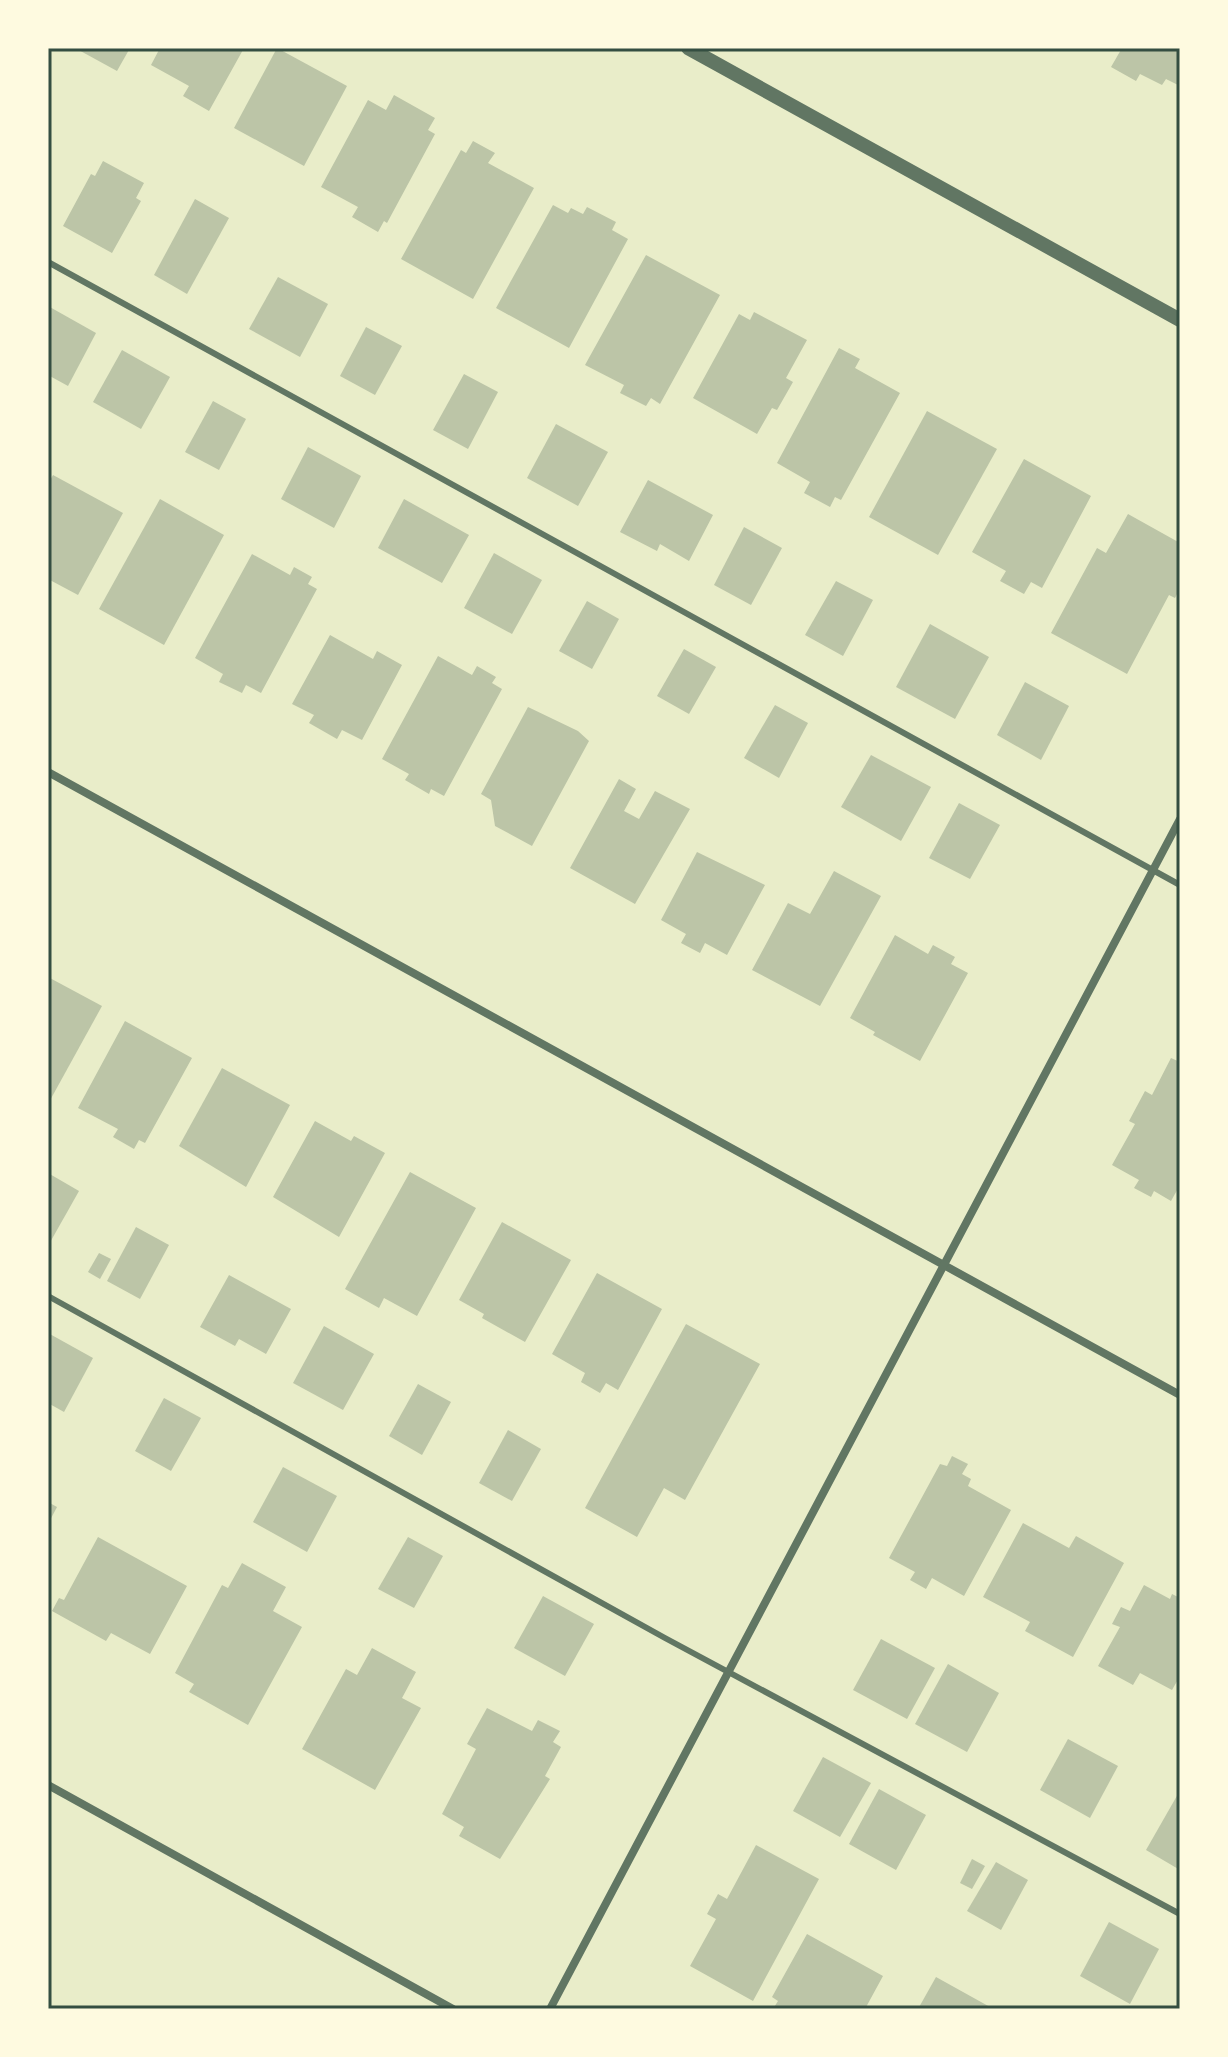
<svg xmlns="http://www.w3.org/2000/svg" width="1228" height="2057" viewBox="0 0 1228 2057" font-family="Inter,sans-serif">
<rect width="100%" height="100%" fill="#e9edc9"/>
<g fill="#bcc5a7">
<polygon points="75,48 130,48 117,71"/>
<polygon points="160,48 244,48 209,111 183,96 189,86 151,65"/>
<polygon points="277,48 347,86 304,166 234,128"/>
<polygon points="1122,48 1180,48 1180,86 1166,79 1162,85 1140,74 1136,81 1111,67"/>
<polygon points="394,95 435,118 428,130 435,134 387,223 384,221 378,232 352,217 358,207 321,187 368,100 386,110"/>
<polygon points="473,141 495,153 488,163 534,188 473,299 401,259 461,150 466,153"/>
<polygon points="103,161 144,183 136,198 141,201 112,253 63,226 91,174 95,176"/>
<polygon points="195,199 229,218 187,294 154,275"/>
<polygon points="553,205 568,213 571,208 583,214 587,207 616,222 612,230 628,239 569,348 496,308"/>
<polygon points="646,255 720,295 660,404 651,398 646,406 620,393 624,385 585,365"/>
<polygon points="278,277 328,304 300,357 249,329"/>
<polygon points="48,306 96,333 68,386 48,375"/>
<polygon points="754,312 807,340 786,378 793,382 777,410 772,408 757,434 693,398 739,314 750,320"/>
<polygon points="366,327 402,346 375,395 340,376"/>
<polygon points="839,348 860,359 855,368 900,393 841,500 835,497 830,507 804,493 810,482 777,463"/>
<polygon points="122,350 170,377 141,429 93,402"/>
<polygon points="464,374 498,392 468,449 433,430"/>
<polygon points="213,401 246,419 219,470 185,452"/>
<polygon points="927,411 997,449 938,555 869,517"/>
<polygon points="556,424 608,452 578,506 527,478"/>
<polygon points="308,447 361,476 334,528 281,499"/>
<polygon points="1024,459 1091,496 1042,588 1031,582 1024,594 1000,581 1006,571 972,552"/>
<polygon points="53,475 123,513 78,595 48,579 48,484"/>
<polygon points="648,480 713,515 689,561 660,544 657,551 620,532"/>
<polygon points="160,499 224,535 164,645 99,609"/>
<polygon points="404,499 469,535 442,583 378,548"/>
<polygon points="1128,514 1180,543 1180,588 1175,598 1169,595 1127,674 1051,633 1097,548 1106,553"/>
<polygon points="744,527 782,548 751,605 714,585"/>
<polygon points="494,553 542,580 512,634 464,608"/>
<polygon points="252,554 290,575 294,567 312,577 308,584 317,589 261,693 246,685 242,693 219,682 223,674 195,658"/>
<polygon points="836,581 873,600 843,656 805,635"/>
<polygon points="587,601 619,619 592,669 559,651"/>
<polygon points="930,624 989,657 955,719 896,687"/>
<polygon points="330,635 373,659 377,651 402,665 362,740 342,730 337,739 309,723 314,715 292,704"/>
<polygon points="684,649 716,667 689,714 657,696"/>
<polygon points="438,656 472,675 477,666 496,677 492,683 502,689 444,796 431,789 429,794 405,780 409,774 382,759"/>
<polygon points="1025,682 1069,706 1041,760 997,735"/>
<polygon points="775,705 808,723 779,778 744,758"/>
<polygon points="528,707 578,731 589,741 532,846 495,826 491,800 481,794"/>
<polygon points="871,755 931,787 901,841 841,807"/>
<polygon points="619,779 636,789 624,811 639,819 655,791 690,809 635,904 570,868"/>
<polygon points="959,803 1000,825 970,879 929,858"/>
<polygon points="697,852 765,885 727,955 705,943 700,953 681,943 686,934 661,920"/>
<polygon points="834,871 881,896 820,1006 752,970 788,903 810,914"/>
<polygon points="895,935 928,954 933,945 955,957 951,964 968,973 920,1061 873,1035 875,1032 850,1018"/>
<polygon points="48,977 102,1006 48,1104"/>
<polygon points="125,1021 192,1058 145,1143 139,1140 134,1149 113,1137 118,1129 78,1108"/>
<polygon points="1171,1058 1180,1062 1180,1185 1171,1201 1154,1191 1151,1197 1134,1188 1139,1180 1112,1165 1135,1124 1129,1121 1145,1091 1152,1095"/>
<polygon points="222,1068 290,1105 246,1187 179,1146"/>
<polygon points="315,1121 351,1141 354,1136 385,1153 339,1237 273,1197"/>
<polygon points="410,1172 476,1208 417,1316 384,1298 379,1308 345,1289"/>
<polygon points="48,1173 79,1191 48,1246"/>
<polygon points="502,1222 571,1260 525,1342 482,1318 484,1314 459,1300"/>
<polygon points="136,1227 169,1245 140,1299 107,1281"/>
<polygon points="99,1253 111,1259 100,1279 88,1272"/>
<polygon points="597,1273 662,1309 618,1390 606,1383 600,1393 581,1382 585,1373 552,1354"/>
<polygon points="229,1275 291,1309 266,1354 239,1339 235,1346 200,1327"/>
<polygon points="686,1324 760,1364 685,1500 664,1488 637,1537 585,1508"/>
<polygon points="324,1326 374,1354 343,1410 293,1383"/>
<polygon points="48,1333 93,1358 64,1412 48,1403"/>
<polygon points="418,1384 451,1402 422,1455 389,1436"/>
<polygon points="164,1398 201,1418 171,1471 135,1451"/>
<polygon points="508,1430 541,1449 512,1501 479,1483"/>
<polygon points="952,1456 968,1464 962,1474 971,1479 968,1486 1011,1510 964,1596 932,1578 926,1589 910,1580 915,1572 889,1558 940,1464 947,1466"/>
<polygon points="283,1467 337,1496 307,1552 253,1522"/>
<polygon points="48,1502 57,1507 48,1524"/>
<polygon points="1023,1523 1069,1548 1076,1536 1124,1563 1073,1657 1025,1631 1030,1622 983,1597"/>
<polygon points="98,1537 187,1586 150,1654 111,1633 106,1641 52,1611 59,1598 64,1600"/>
<polygon points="408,1537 443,1556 414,1608 378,1589"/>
<polygon points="242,1563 286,1587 273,1611 302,1627 248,1725 189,1692 194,1684 175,1673 222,1585 228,1588"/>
<polygon points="1144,1585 1170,1599 1172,1594 1180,1598 1180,1676 1172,1690 1140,1673 1133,1685 1098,1666 1120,1627 1112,1624 1121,1607 1130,1611"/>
<polygon points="543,1596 594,1624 565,1676 514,1648"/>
<polygon points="881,1639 935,1668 907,1719 853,1690"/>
<polygon points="372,1648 416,1672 402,1698 421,1708 375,1790 302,1749 346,1669 357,1675"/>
<polygon points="948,1664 999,1693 967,1752 915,1724"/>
<polygon points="487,1708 532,1731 538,1720 560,1731 553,1742 561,1747 545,1776 550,1779 500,1859 459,1836 464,1827 442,1814 476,1749 467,1744"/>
<polygon points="1068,1739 1118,1766 1090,1818 1040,1790"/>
<polygon points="823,1757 871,1783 840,1837 793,1811"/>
<polygon points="879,1789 926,1815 896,1870 849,1844"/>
<polygon points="1178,1794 1180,1795 1180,1870 1146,1850"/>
<polygon points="756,1845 819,1879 753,2001 690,1966 716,1919 707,1914 718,1894 727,1899"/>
<polygon points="972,1859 985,1866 972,1889 960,1883"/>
<polygon points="996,1862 1028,1880 1001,1930 967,1911"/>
<polygon points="1109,1922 1159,1949 1130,2004 1080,1976"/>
<polygon points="807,1934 883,1976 865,2009 773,2009 778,2001 772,1997"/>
<polygon points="936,1977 990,2007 989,2009 918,2009"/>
</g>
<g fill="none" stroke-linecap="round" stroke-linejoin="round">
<g stroke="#617663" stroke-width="6">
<polyline points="48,262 1180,885"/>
<polyline points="48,1296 665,1638 1180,1914"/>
</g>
<g stroke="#617663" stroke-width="8">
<polyline points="48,772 1180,1395"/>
<polyline points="48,1785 453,2009"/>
<polyline points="550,2009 1180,819"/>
</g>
<polyline stroke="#617663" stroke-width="14" points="688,48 1180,320"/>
</g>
<rect width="1228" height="2057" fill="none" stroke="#fefae0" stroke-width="100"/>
<rect x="50" y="50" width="1128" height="1957" fill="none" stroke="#344e41" stroke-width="3"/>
</svg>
